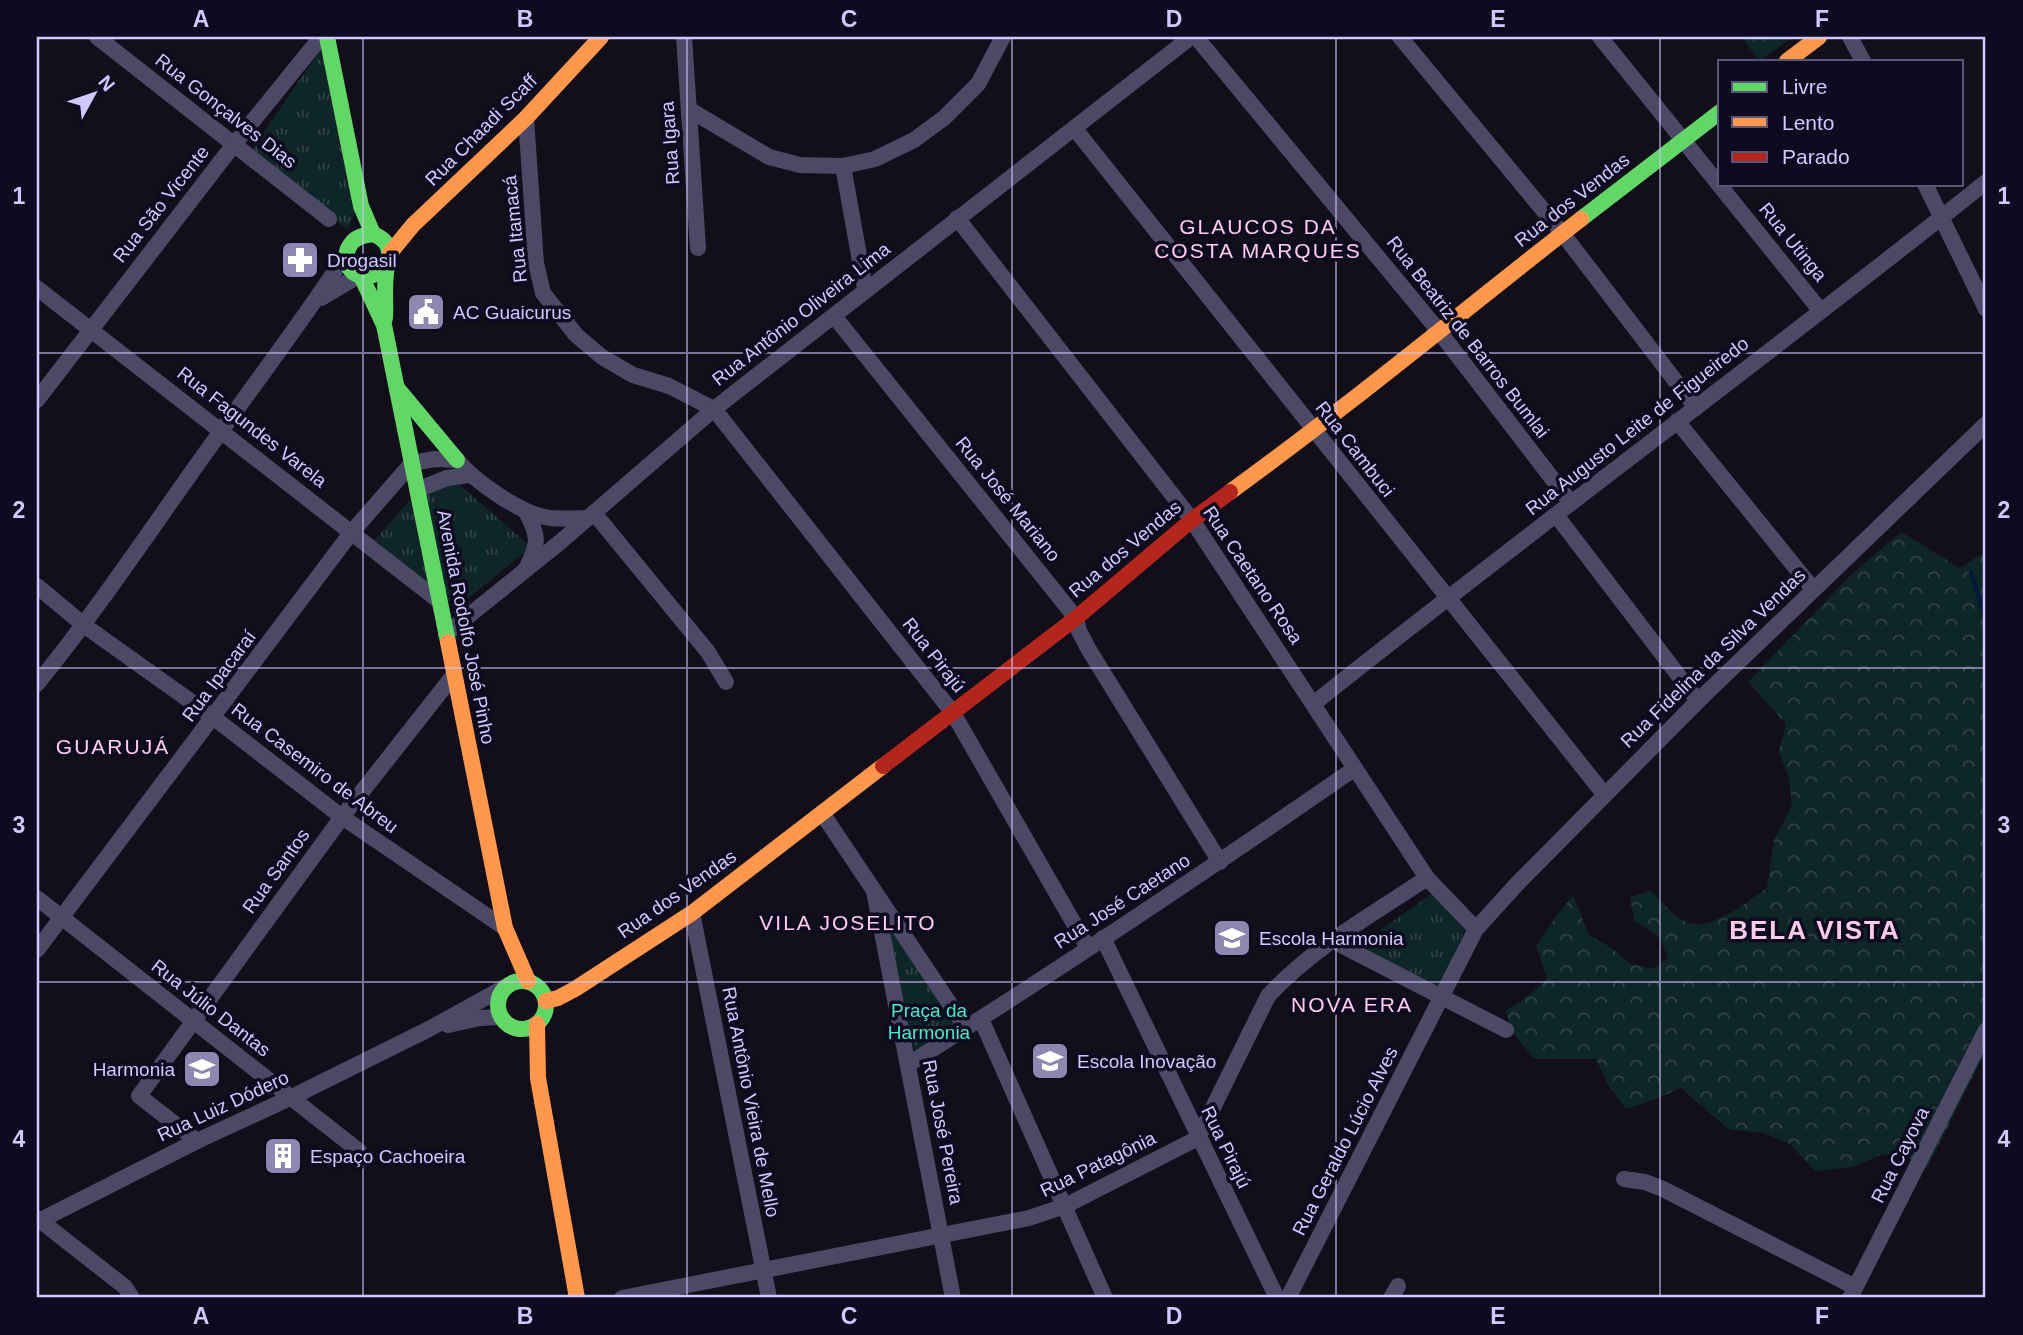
<svg xmlns="http://www.w3.org/2000/svg" width="2023" height="1335" viewBox="0 0 2023 1335" font-family="Helvetica,sans-serif">
<defs>
<pattern id="grass-tufts" width="24" height="20" patternUnits="userSpaceOnUse" patternTransform="scale(1.75)"><rect width="24" height="20" fill="#0e2627"/><path d="M3 7l-1-3M5 7V3M7 7l1-3M15 17l-1-3M17 17v-4M19 17l1-3" fill="none" stroke="#304447"/></pattern>
<pattern id="forest-crowns" width="20" height="18" patternUnits="userSpaceOnUse" patternTransform="scale(1.75)"><rect width="20" height="18" fill="#0e2627"/><path d="M2 6a3 3 0 1 1 6 0M12 15a3 3 0 1 1 6 0" fill="none" stroke="#304447"/></pattern>
</defs>
<rect width="100%" height="100%" fill="#120f1b"/>
<g fill="url(#grass-tufts)">
<polygon points="321,49 357,206 348,230 252,149"/>
<polygon points="453,479 531,547 459,606 433,593 371,544 415,494"/>
<polygon points="1433,893 1465,930 1440,986 1358,946"/>
<polygon points="883,911 959,1029 915,1053"/>
</g>
<g fill="url(#forest-crowns)">
<polygon points="1742,37 1793,37 1759,61"/>
<path d="M1901,532L1960,568L1986,551V1051L1927,1168L1902,1155L1882,1154L1853,1167L1815,1171L1790,1144L1763,1133L1728,1129L1681,1088L1656,1099L1626,1109L1608,1085L1596,1059H1534L1512,1031L1506,1011L1533,992L1547,978L1536,946L1557,915L1573,895L1589,935L1610,947L1631,964L1652,969L1668,958L1660,938L1634,920L1630,897L1651,891C1660,900 1669,911 1679,918C1706,938 1745,903 1767,888L1774,840L1792,806L1789,779L1779,751L1786,724L1748,682L1852,574Z"/>
</g>
<g fill="none" stroke-linecap="round" stroke-linejoin="round">
<polyline stroke="#05183c" stroke-width="4.5" points="1971,572 1986,620"/>
<g stroke="#4b4965" stroke-width="16">
<polyline points="97,37 329,219"/>
<polyline points="684,37 698,248"/>
<polyline points="1196,37 1438,330 1571,503"/>
<polyline points="1400,37 1563,234 1696,408"/>
<polyline points="1600,37 1820,310"/>
<polyline points="1850,37 1863,61"/>
<polyline points="690,110 769,157 800,165 843,166 875,159 914,140 944,118 978,84 1003,37"/>
<polyline points="526,118 536,263 543,293 576,335 602,357 633,375 669,386 714,409 953,713 1088,948"/>
<polyline points="1075,129 1604,794"/>
<polyline points="843,166 865,289"/>
<polyline points="1925,184 1986,309"/>
<polyline points="957,218 1192,520 1427,878 1476,929"/>
<polyline points="37,288 439,601"/>
<polyline points="321,298 358,276"/>
<polyline points="834,316 1076,618 1079,631 1089,650 1220,862"/>
<polyline points="37,400 235,143 321,37"/>
<polyline points="1677,421 1813,589"/>
<polyline points="417,490 447,478 469,475"/>
<path d="M526,512C539,536 539,543 527,567"/>
<polyline points="594,513 708,652 726,682"/>
<polyline points="1556,515 1698,701"/>
<polyline points="37,586 85,626 214,718 342,817 505,928"/>
<polyline points="446,634 559,543 714,409 1191,37"/>
<path d="M37,684C103,603 160,515 222,430C263,372 306,316 345,256"/>
<path d="M1313,704C1535,527 1764,359 1986,182"/>
<polyline points="822,813 966,1028"/>
<polyline points="874,891 953,1298"/>
<polyline points="37,898 359,1151"/>
<polyline points="692,913 769,1298"/>
<polyline points="1103,938 1277,1298"/>
<polyline points="1333,941 1506,1030"/>
<path d="M37,950L351,533L412,463L435,459L457,460C474,481 522,515 550,518C562,519 576,518 589,518"/>
<polyline points="981,1019 1105,1298"/>
<polyline points="448,1025 480,1018 500,1017"/>
<path d="M909,1064C1060,969 1208,870 1354,769"/>
<polyline points="197,1141 139,1096 342,817 453,676"/>
<polyline points="1624,1179 1645,1182 1663,1189 1855,1287"/>
<polyline points="37,1218 125,1287 132,1298"/>
<polyline points="37,1222 197,1141 290,1098 429,1029 505,987"/>
<path d="M622,1298L1029,1218L1065,1206L1198,1138L1268,996C1312,948 1373,914 1427,878"/>
<polyline points="1288,1298 1476,929 1516,885 1698,701 1986,424"/>
<polyline points="1391,1298 1398,1286"/>
<polyline points="1850,1298 1986,1030"/>
</g>
<g stroke="#63d668" stroke-width="16">
<polyline points="327,37 361,206 373,234"/>
<polyline points="1581,219 1720,112"/>
<polyline points="362,278 384,325 448,642"/>
<path d="M385,318C386,303 384,289 386,274C386,267 390,260 389,253C389,249 388,246 386,243C381,237 374,233 367,235C332,240 344,296 386,269"/>
<polyline points="398,389 457,460"/>
<circle cx="522" cy="1005" r="24"/>
</g>
<g stroke="#ff974d" stroke-width="16">
<polyline points="1787,61 1819,37"/>
<polyline points="390,253 413,225 526,118 601,37"/>
<path d="M1230,492C1350,405 1464,310 1581,219"/>
<polyline points="448,642 505,928 528,981"/>
<polyline points="546,1001 558,998 575,989 692,913 883,766"/>
<polyline points="537,1024 538,1078 577,1298"/>
</g>
<polyline stroke="#b3261e" stroke-width="16" points="883,766 1076,618 1192,520 1230,492"/>
</g>
<path fill="none" stroke="#cfc9ff" stroke-width="2" stroke-opacity="0.55" d="M363,37V1298M687,37V1298M1012,37V1298M1336,37V1298M1660,37V1298M37,353H1986M37,668H1986M37,982H1986"/>
<defs>
<symbol id="pharmacy-square" viewBox="-11 -11 22 22"><rect x="-9" y="-9" width="18" height="18" rx="4" fill="#8d88af" stroke="#0e0a20"/><path d="M-2-6h4v4h4v4h-4v4h-4v-4h-4v-4h4Z" fill="#fff"/></symbol>
<symbol id="civic-square" viewBox="-11 -11 22 22"><rect x="-9" y="-9" width="18" height="18" rx="4" fill="#8d88af" stroke="#0e0a20"/><path d="M-.6-6.5H3V-4.5H.6V-3L4-1V1h2V6H-6V1h2V-1L-.6-3ZM-1.2 2.5V6h2.4V2.5Z" fill="#fff"/></symbol>
<symbol id="school-square" viewBox="-11 -11 22 22"><rect x="-9" y="-9" width="18" height="18" rx="4" fill="#8d88af" stroke="#0e0a20"/><path d="M0-5L7-2L0 1L-7-2ZM-4 1L0 2.5L4 1V4Q0 6-4 4Z" fill="#fff"/></symbol>
<symbol id="building-square" viewBox="-11 -11 22 22"><rect x="-9" y="-9" width="18" height="18" rx="4" fill="#8d88af" stroke="#0e0a20"/><path d="M-4-6H4V6H1V3H-1V6H-4ZM-2.5-4.3h1.7v1.8h-1.7ZM.8-4.3h1.7v1.8H.8ZM-2.5-1h1.7V.8h-1.7ZM.8-1h1.7V.8H.8Z" fill="#fff"/></symbol>
</defs>
<g fill-rule="evenodd">
<use href="#pharmacy-square" x="278" y="238" width="44" height="44"/>
<use href="#civic-square" x="404" y="290" width="44" height="44"/>
<use href="#school-square" x="1210" y="916" width="44" height="44"/>
<use href="#school-square" x="1028" y="1039" width="44" height="44"/>
<use href="#school-square" x="180" y="1047" width="44" height="44"/>
<use href="#building-square" x="261" y="1134" width="44" height="44"/>
</g>
<g text-anchor="middle" dominant-baseline="central" stroke-width="7" stroke-linejoin="round" paint-order="stroke">
<g font-size="19" fill="#cfc9ff" stroke="#0e0a20">
<text transform="translate(226 111) rotate(38)">Rua Gonçalves Dias</text>
<text transform="translate(481 130) rotate(-45)">Rua Chaadi Scaff</text>
<text transform="translate(670 143) rotate(-94)">Rua Igara</text>
<text transform="translate(1572 200) rotate(-38)">Rua dos Vendas</text>
<text transform="translate(161 204) rotate(-52)">Rua São Vicente</text>
<text transform="translate(515 229) rotate(-96)">Rua Itamacá</text>
<text transform="translate(1793 242) rotate(51)">Rua Utinga</text>
<text transform="translate(801 314) rotate(-38)">Rua Antônio Oliveira Lima</text>
<text transform="translate(1468 337) rotate(52)">Rua Beatriz de Barros Bumlai</text>
<text transform="translate(1637 426) rotate(-38)">Rua Augusto Leite de Figueiredo</text>
<text transform="translate(252 427) rotate(38)">Rua Fagundes Varela</text>
<text transform="translate(1355 449) rotate(52)">Rua Cambuci</text>
<text transform="translate(1008 499) rotate(51)">Rua José Mariano</text>
<text transform="translate(1125 549) rotate(-40)">Rua dos Vendas</text>
<text transform="translate(1253 575) rotate(56)">Rua Caetano Rosa</text>
<text transform="translate(466 627) rotate(79)">Avenida Rodolfo José Pinho</text>
<text transform="translate(934 655) rotate(52)">Rua Pirajú</text>
<text transform="translate(1713 658) rotate(-44)">Rua Fidelina da Silva Vendas</text>
<text transform="translate(219 676) rotate(-53)">Rua Ipacaraí</text>
<text transform="translate(315 768) rotate(37)">Rua Casemiro de Abreu</text>
<text transform="translate(276 871) rotate(-54)">Rua Santos</text>
<text transform="translate(677 894) rotate(-35)">Rua dos Vendas</text>
<text transform="translate(1122 901) rotate(-33)">Rua José Caetano</text>
<text transform="translate(211 1008) rotate(38)">Rua Júlio Dantas</text>
<text transform="translate(751 1102) rotate(79)">Rua Antônio Vieira de Mello</text>
<text transform="translate(223 1106) rotate(-25)">Rua Luiz Dódero</text>
<text transform="translate(943 1132) rotate(79)">Rua José Pereira</text>
<text transform="translate(1345 1141) rotate(-63)">Rua Geraldo Lúcio Alves</text>
<text transform="translate(1226 1147) rotate(64)">Rua Pirajú</text>
<text transform="translate(1900 1155) rotate(-63)">Rua Cayova</text>
<text transform="translate(1098 1164) rotate(-26)">Rua Patagônia</text>
</g>
<g font-size="19" fill="#cfc9ff" stroke="#0e0a20" text-anchor="start">
<text x="327" y="260">Drogasil</text>
<text x="453" y="312">AC Guaicurus</text>
<text x="1259" y="938">Escola Harmonia</text>
<text x="1077" y="1061">Escola Inovação</text>
<text x="175" y="1069" text-anchor="end">Harmonia</text>
<text x="310" y="1156">Espaço Cachoeira</text>
</g>
<g font-size="19" fill="#49ebc4" stroke="#0e0a20">
<text x="929" y="1010">Praça da<tspan x="929" dy="22">Harmonia</tspan></text>
</g>
<g font-size="21" letter-spacing="2" fill="#ffcbeb" stroke="#0e0a20">
<text x="1258" y="226">GLAUCOS DA<tspan x="1258" dy="24">COSTA MARQUES</tspan></text>
<text x="113" y="746">GUARUJÁ</text>
<text x="848" y="922">VILA JOSELITO</text>
<text x="1352" y="1004">NOVA ERA</text>
</g>
<g font-size="26" font-weight="bold" letter-spacing="2" fill="#ffcbeb" stroke="#0e0a20">
<text x="1815" y="930">BELA VISTA</text>
</g>
</g>
<rect width="2023" height="1335" fill="none" stroke="#0e0a20" stroke-width="77"/>
<rect x="1718" y="60" width="245" height="126" fill="#0e0a20" stroke="#5b5679" stroke-width="2"/>
<rect x="1732" y="82" width="35" height="10" fill="#63d668" stroke="#5b5679" stroke-width="2"/>
<text x="1782" y="94" font-size="21" fill="#cfc9ff">Livre</text>
<rect x="1732" y="117" width="35" height="10" fill="#ff974d" stroke="#5b5679" stroke-width="2"/>
<text x="1782" y="130" font-size="21" fill="#cfc9ff">Lento</text>
<rect x="1732" y="152" width="35" height="10" fill="#b3261e" stroke="#5b5679" stroke-width="2"/>
<text x="1782" y="164" font-size="21" fill="#cfc9ff">Parado</text>
<g transform="translate(94 94) rotate(50)" stroke="#0e0a20" stroke-width="5" paint-order="stroke">
<path d="M0-5L12 26L0 18L-12 26Z" fill="#cfc9ff"/>
<text y="-10" font-size="19" font-weight="bold" text-anchor="middle" fill="#cfc9ff">N</text>
</g>
<rect x="38" y="38" width="1946" height="1258" fill="none" stroke="#cfc9ff" stroke-width="2.5"/>
<g font-size="23" text-anchor="middle" font-weight="bold" fill="#cfc9ff">
<text x="201" y="27">A</text>
<text x="525" y="27">B</text>
<text x="849" y="27">C</text>
<text x="1174" y="27">D</text>
<text x="1498" y="27">E</text>
<text x="1822" y="27">F</text>
<text x="19" y="204">1</text>
<text x="2004" y="204">1</text>
<text x="19" y="518">2</text>
<text x="2004" y="518">2</text>
<text x="19" y="833">3</text>
<text x="2004" y="833">3</text>
<text x="19" y="1147">4</text>
<text x="2004" y="1147">4</text>
<text x="201" y="1324">A</text>
<text x="525" y="1324">B</text>
<text x="849" y="1324">C</text>
<text x="1174" y="1324">D</text>
<text x="1498" y="1324">E</text>
<text x="1822" y="1324">F</text>
</g>
</svg>
